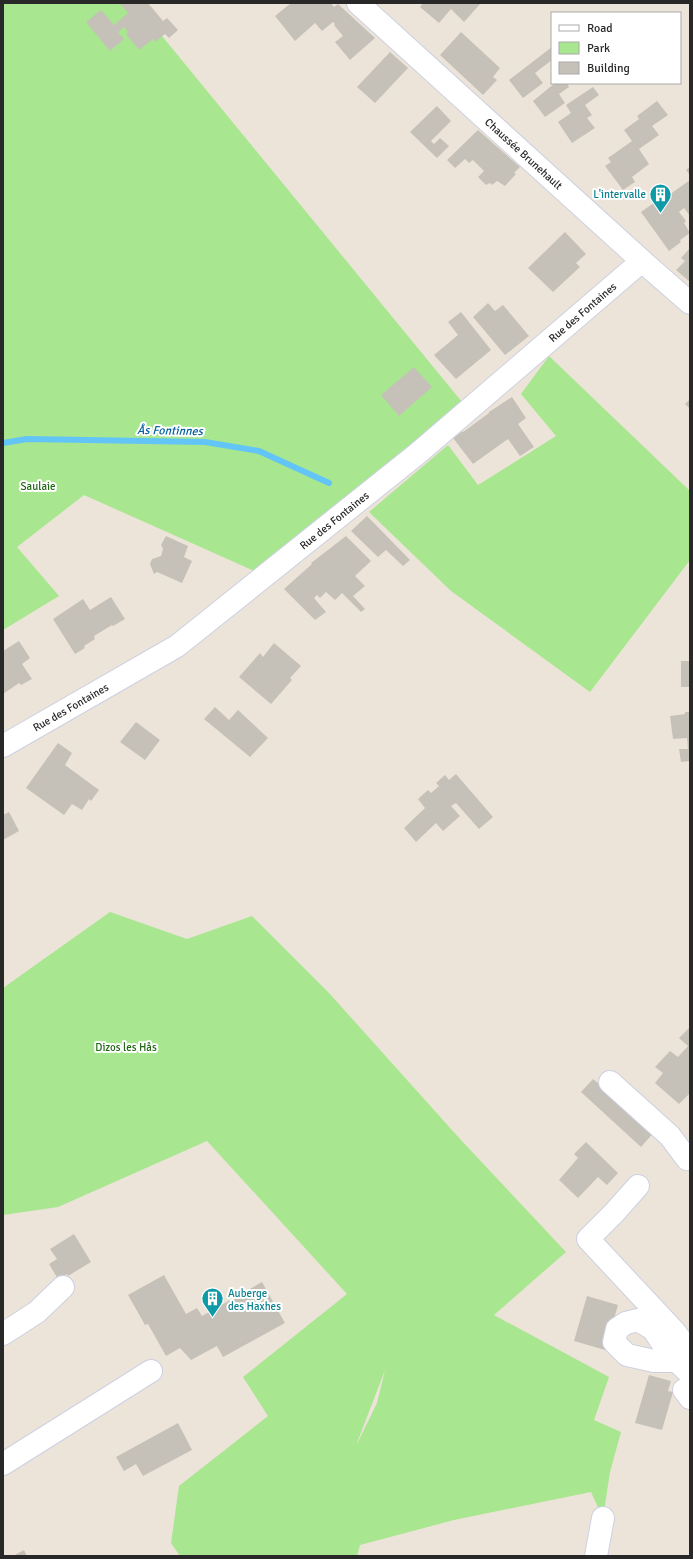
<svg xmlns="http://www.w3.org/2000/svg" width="693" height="1559" viewBox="0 0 693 1559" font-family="Signika,sans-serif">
<rect width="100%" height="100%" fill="#ece4d8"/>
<g fill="#a8e690" fill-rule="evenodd">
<polygon points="3,3 135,3 462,402 263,575 84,495 17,547 59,596 3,630"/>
<polygon points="549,356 690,491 690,560 590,692 451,591 369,512 448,445 478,485 556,436 521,394"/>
<path d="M110,912L187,939L252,916L329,993L460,1139L566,1252L494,1315L609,1377L594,1420L621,1432L610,1472L603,1518L591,1492L454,1520L360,1545L357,1556H180L171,1543L179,1486L268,1416L243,1377L347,1294L207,1141L58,1207L3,1215V988ZM385,1370L377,1403L357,1444V1443Z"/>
</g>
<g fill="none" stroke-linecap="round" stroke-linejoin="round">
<polyline stroke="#62c5f6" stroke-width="6" points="3,443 27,439 205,442 259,451 329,483"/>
</g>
<g fill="#c6c1b8">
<polygon points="120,3 148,3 163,21 167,18 178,30 169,38 165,34 155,42 153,39 139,50 126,34 128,32 124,27 118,32 124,39 110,51 86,22 101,10 114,25 128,13"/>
<polygon points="291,3 331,3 334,7 338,4 375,38 350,60 335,42 343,36 334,25 335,24 333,22 322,31 315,23 295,41 275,16"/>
<polygon points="423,3 481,3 464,22 451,9 439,23 420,7"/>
<polygon points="461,32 500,68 493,77 497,80 483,95 440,55"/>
<polygon points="552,47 552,60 535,73 543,83 523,98 509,80"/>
<polygon points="390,52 408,68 375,103 357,87"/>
<polygon points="555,83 567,83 569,87 559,94 565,103 545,117 533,101"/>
<polygon points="593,87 599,95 585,105 592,115 587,118 595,128 572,143 558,122 571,113 566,105"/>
<polygon points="657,101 668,115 652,126 659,135 639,149 649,164 632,177 635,182 623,190 605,166 611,162 608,158 632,141 624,130 639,119 637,116"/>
<polygon points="437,106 451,121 431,141 434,144 440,138 449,146 437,158 410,132"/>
<polygon points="478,130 520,167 514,173 516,174 505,186 497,181 492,185 490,183 486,185 478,177 484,171 473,160 469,163 465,159 455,168 447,160"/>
<polygon points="690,167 690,175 686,170"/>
<polygon points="690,180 690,216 684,208 679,212 686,221 684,223 690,233 680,240 681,242 669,251 641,212 668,193 669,195"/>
<polygon points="565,232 586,254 576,263 580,267 553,292 528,268"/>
<polygon points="690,248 690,282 676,270 685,261 681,258"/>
<polygon points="488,303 495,311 503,305 529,336 505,355 473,317"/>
<polygon points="461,312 491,350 456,379 434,355 458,335 448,322"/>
<polygon points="414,367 432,387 399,416 381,395"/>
<polygon points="512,397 526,418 518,424 534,447 520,456 508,439 473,464 453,438 463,431 463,432 489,413 489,412"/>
<polygon points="690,399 690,407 689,408 685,404"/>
<polygon points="367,516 410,560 403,566 386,550 378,557 351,531"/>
<polygon points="166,536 188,546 184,557 192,561 182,583 157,572 154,574 150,564 152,559 161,556 163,549 161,545"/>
<polygon points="346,536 371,561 355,576 365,586 353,596 365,609 361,612 342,593 335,600 326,592 320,598 317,595 314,598 326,612 315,620 284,589 312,564 311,563"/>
<polygon points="111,597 125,619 113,626 112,625 94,636 95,639 84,646 85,648 75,654 53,619 83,599 90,610"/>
<polygon points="19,641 30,658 22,664 32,679 21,685 19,683 3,694 3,651"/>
<polygon points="274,643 301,666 290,678 292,680 271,704 239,677 260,653 263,657"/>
<rect x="681" y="661" width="9" height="26"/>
<polygon points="215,707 229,720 238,710 268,738 250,757 204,719"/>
<polygon points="685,712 690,712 690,761 681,762 679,749 688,749 687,738 673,739 670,716 685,714"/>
<polygon points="136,722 160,740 145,760 120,742"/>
<polygon points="58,743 72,753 65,765 99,790 91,801 89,799 82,810 72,804 64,815 26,788"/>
<polygon points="456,774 493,817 479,829 456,803 451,806 460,816 443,831 436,823 416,842 404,828 425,808 418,799 428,790 431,793 439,786 436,783 445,775 449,780"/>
<polygon points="9,812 19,831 3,840 3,815"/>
<polygon points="690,1027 690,1093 679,1104 655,1083 663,1073 655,1067 670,1051 678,1057 688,1046 679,1038"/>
<polygon points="593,1079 656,1130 641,1147 581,1092"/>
<polygon points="586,1142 618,1173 607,1185 598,1177 578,1198 559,1180 578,1158 574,1154"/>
<polygon points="74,1234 91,1262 68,1276 67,1274 58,1279 49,1264 57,1259 50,1249"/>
<polygon points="164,1275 186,1314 197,1308 202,1316 262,1282 285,1323 223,1357 217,1346 191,1360 180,1348 166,1356 148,1324 145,1325 128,1295"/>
<polygon points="587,1296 618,1305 605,1350 574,1341"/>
<polygon points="649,1375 671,1381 668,1391 673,1392 662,1430 635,1423"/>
<polygon points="178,1423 192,1450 143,1476 136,1464 124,1471 116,1457"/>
<polygon points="24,1550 27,1556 13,1556"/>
</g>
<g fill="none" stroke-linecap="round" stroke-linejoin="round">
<defs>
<g id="minor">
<path id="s1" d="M358,3L642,261L690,303"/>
<path id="s2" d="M3,746L177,646L417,454L642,261"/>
<polyline points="610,1082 670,1136 687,1159 690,1158"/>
<polyline points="638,1186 614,1213 588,1239 674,1331 690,1352"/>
<polyline points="3,1334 37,1312 63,1287"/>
<polyline points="677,1361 654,1361 627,1355 614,1342 617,1329 626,1323 638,1320 653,1329 668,1352 690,1374"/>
<polyline points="684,1390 690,1398"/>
<polyline points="3,1464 151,1371"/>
<polyline points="596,1556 603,1518"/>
</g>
</defs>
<use href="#minor" stroke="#cdd0e2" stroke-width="24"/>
<use href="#minor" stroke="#fff" stroke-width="22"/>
</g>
<defs>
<symbol id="building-pin" viewBox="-11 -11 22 30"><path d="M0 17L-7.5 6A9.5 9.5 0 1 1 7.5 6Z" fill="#0f9aa8" stroke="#fff"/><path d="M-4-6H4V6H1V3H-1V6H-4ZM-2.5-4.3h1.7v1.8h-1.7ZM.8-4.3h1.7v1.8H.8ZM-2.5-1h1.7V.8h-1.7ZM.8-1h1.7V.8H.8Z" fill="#fff"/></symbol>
</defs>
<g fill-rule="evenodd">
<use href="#building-pin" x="648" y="182" width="25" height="34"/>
<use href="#building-pin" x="200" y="1286" width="25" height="34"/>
</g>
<g text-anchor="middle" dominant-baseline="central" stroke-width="4" stroke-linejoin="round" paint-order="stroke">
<g font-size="11" fill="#282828" stroke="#fff">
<text stroke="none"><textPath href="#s1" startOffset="224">Chaussée Brunehault</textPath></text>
<text stroke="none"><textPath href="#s2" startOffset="726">Rue des Fontaines</textPath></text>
<text stroke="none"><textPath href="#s2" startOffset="402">Rue des Fontaines</textPath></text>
<text stroke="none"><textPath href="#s2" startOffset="78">Rue des Fontaines</textPath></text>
</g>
<g font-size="11" fill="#0d838f" stroke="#fff" text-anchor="end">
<text x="646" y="194">L'intervalle</text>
<text x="228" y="1293" text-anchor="start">Auberge<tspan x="228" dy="13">des Haxhes</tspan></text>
</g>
<g font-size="11" fill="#206814" stroke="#fff">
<text x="38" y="486">Saulaie</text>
<text x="126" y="1047">Dizos les Hås</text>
</g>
<g font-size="12" font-style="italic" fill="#05609f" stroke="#fff">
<text transform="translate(170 431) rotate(1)">Ås Fontinnes</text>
</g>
</g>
<rect width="693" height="1559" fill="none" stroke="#282828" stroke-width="8"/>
<rect x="551" y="12" width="130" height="72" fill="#ffffff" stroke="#a9a9a9"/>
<rect x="559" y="25" width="20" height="6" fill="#ffffff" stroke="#a9a9a9"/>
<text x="587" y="32" font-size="12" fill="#282828">Road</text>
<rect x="559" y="42" width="20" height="12" fill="#a8e690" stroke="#a9a9a9"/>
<text x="587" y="52" font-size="12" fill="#282828">Park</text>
<rect x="559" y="62" width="20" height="12" fill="#c6c1b8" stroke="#a9a9a9"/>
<text x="587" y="72" font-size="12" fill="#282828">Building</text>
</svg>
